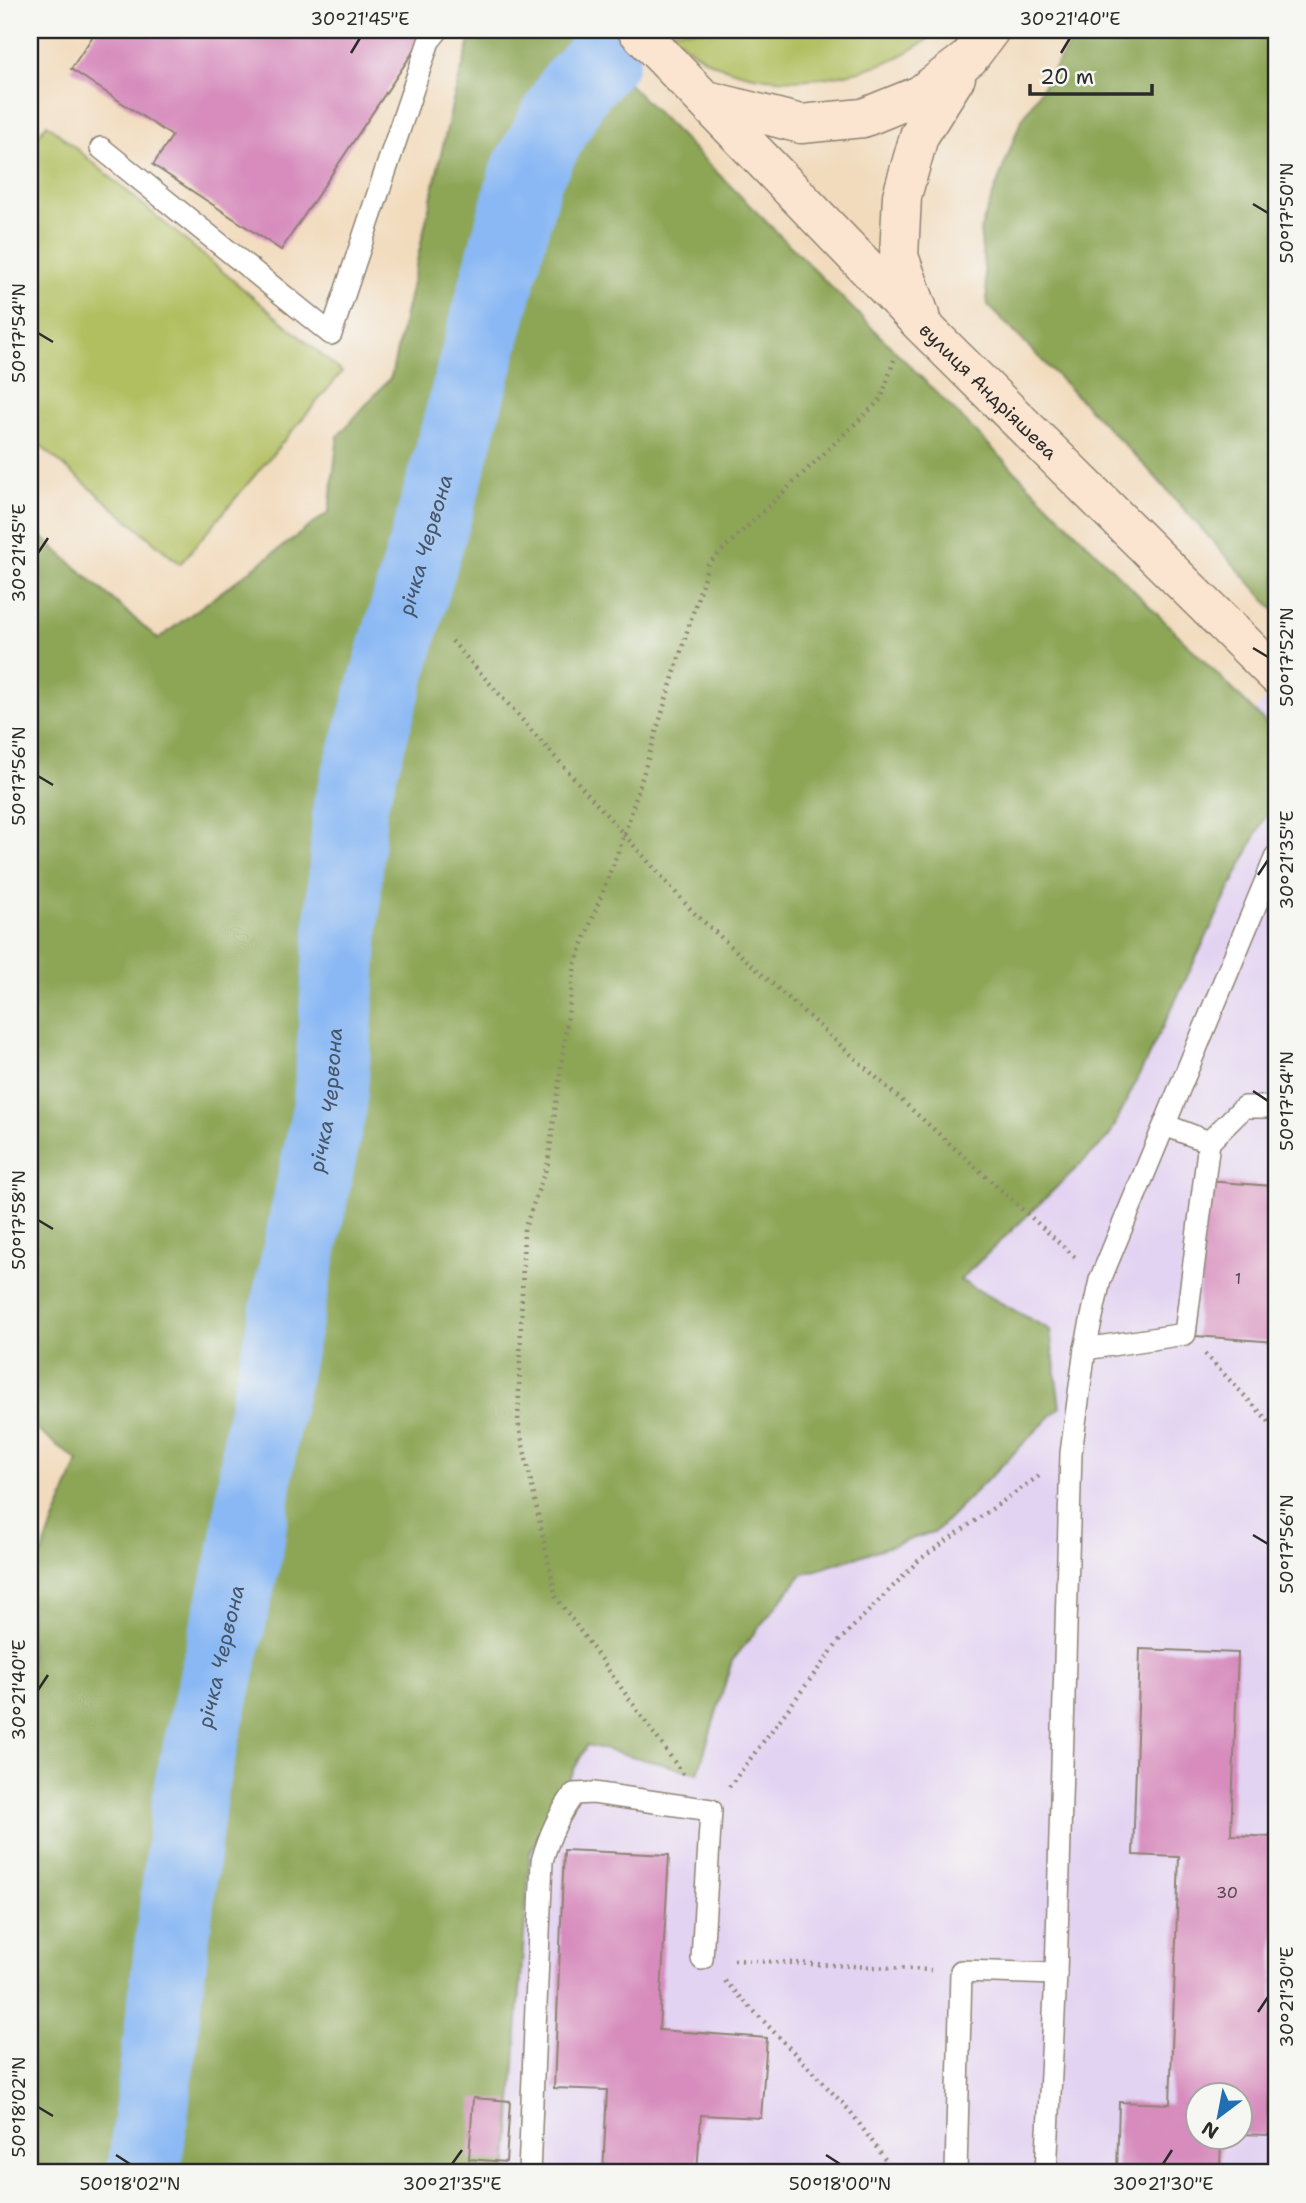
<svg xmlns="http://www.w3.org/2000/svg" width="1306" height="2203" viewBox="0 0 1306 2203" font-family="'Shantell Sans',sans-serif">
<rect width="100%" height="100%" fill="#f6f6f2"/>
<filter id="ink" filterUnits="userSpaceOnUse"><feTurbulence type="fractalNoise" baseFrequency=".0143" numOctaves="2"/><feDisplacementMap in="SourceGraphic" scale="14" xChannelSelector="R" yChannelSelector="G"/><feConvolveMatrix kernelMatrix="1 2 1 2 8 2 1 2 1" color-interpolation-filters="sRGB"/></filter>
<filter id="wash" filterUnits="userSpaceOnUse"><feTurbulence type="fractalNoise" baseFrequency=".00686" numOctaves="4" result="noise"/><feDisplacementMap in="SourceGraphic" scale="28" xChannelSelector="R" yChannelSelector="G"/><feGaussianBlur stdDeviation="1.57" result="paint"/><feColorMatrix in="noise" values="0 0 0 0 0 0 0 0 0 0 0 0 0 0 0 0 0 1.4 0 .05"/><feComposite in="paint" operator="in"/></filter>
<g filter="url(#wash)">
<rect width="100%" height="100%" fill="#f2dbbd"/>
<path fill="#e3d3f2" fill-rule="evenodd" d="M1275,687L1276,2173H254L282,1864ZM1198,2094H1240V2136H1198Z"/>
<g fill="#b2bf60" stroke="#6e7546" stroke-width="2">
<path d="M670,30H939C874,89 729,103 670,30Z"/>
<polygon points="47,124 342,372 180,564 30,437 30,144"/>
</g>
<g fill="#8da656" stroke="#5c6840" stroke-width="2">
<polygon points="473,30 575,30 1276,733 1276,794 1109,1137 960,1280 1050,1330 1060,1407 936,1531 801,1575 732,1661 698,1773 587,1745 530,1853 507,2173 30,2173 30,1583 78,1461 30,1425 30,527 158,639 329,512 338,436 391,377 453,101"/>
<polygon points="1075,30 1276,30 1276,612 1149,470 988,305 980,230 1020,123 1067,48"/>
</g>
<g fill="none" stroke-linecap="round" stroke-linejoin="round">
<path stroke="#89b8f4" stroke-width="74" id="s1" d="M144,2173L191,1786L247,1545L261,1435L330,1105L350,806L446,475L526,175L573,90L603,57"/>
</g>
<g id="blocks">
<g fill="#d78cbd">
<polygon points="97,30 411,30 423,37 281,250 153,165 172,136 71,69"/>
<polygon points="1207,1181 1272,1186 1269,1220 1276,1220 1276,1342 1196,1336"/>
<polygon points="1140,1649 1238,1653 1231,1835 1276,1837 1269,2135 1240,2134 1240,2094 1198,2094 1198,2136 1221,2136 1220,2173 1117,2173 1119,2102 1170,2104 1179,1857 1133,1855"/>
<polygon points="564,1850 669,1855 659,2030 767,2038 761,2118 701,2115 697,2173 603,2173 607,2090 554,2088"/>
<polygon points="473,2098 510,2101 506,2162 469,2159"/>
</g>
</g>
</g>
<g filter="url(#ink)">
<use href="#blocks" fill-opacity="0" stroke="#8e8374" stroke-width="2"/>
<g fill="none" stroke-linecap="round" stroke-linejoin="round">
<defs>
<g id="lane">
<polyline points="101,148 331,334 429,41 438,30"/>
<polyline points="1209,1142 1244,1107 1276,1107"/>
<polyline points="1085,1349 1185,1334 1209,1142 1165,1125"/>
<path d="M529,2173L542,1861C549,1836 558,1815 574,1794L593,1793L711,1810L702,1959"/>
<polyline points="956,2173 961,1971 1056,1974"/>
<polyline points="1046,2173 1056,1974 1071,1453 1085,1349 1100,1280 1276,856"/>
</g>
<g id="secondary">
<path id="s2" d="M637,30L924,327L1276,675"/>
<polyline points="707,100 801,124 863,118 920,95 969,58 990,30"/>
<polyline points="920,315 899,256 902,196 919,136 956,77"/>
</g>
</defs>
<use href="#lane" stroke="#8e8374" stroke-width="24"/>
<use href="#secondary" stroke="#8e8374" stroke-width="41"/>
<g stroke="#8e8374" stroke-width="4.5" stroke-dasharray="2 5" stroke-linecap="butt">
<polyline points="452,641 692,911 1075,1257"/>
<polyline points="1205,1354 1276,1429"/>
<polyline points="683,1774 556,1597 518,1422 524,1230 548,1163 575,964 624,836 708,564 881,399 895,357"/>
<polyline points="729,1787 840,1640 919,1560 1039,1476"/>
<polyline points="734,1960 931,1970"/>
<polyline points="725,1981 850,2111 895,2173"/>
</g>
<use href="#lane" stroke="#fff" stroke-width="21"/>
<use href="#secondary" stroke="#fce5d0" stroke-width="38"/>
</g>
</g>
<path fill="none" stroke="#2b2b2b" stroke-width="2.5" d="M351,53L360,38M1061,53L1070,38M1253,204L1268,213M38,333L53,342M38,553L48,538M1253,648L1268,657M38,776L53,785M1258,875L1268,860M1253,1091L1268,1101M38,1220L53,1229M1253,1535L1268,1544M38,1690L48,1675M1258,2012L1268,1997M38,2107L53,2116M116,2155L130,2164M826,2155L840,2164M452,2164L462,2150M1163,2164L1172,2150"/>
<g text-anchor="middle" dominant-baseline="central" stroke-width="7" stroke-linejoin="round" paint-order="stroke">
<g font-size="16" fill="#564350">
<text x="1238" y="1278">1</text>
<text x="1227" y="1892">30</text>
</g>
<g font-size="19" fill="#2b2b2b" stroke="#f6f6f2">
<text stroke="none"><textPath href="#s2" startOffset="504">вулиця Андріяшева</textPath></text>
</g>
<g font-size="21" font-style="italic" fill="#475567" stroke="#f6f6f2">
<text stroke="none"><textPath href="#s1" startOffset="1657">річка Червона</textPath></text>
<text stroke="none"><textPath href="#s1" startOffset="1090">річка Червона</textPath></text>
<text stroke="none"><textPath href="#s1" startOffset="523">річка Червона</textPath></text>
</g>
</g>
<rect width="1306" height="2203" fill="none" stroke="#f6f6f2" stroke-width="77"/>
<g transform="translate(1219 2116) rotate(212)"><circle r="33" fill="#f6f6f2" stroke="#a5a5a2" stroke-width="2"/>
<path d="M0-5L12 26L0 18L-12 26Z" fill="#1f6fb2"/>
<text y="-10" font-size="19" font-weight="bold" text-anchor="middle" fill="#2b2b2b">N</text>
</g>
<path d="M1030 84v10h122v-10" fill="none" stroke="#2b2b2b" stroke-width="3.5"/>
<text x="1040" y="84" font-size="21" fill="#2b2b2b" stroke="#f6f6f2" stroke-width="5" paint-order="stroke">20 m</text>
<rect x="38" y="38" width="1230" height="2126" fill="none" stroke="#2b2b2b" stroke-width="2.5"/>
<g font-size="18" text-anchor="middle" fill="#2b2b2b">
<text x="360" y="25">30°21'45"E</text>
<text x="1070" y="25">30°21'40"E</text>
<text transform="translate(1287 213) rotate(-90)" y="6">50°17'50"N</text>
<text transform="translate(19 333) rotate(-90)" y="6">50°17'54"N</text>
<text transform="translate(19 553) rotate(-90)" y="6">30°21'45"E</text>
<text transform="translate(1287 657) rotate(-90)" y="6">50°17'52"N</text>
<text transform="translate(19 776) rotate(-90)" y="6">50°17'56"N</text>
<text transform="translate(1287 860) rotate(-90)" y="6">30°21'35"E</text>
<text transform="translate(1287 1101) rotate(-90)" y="6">50°17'54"N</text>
<text transform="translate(19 1220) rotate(-90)" y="6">50°17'58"N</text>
<text transform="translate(1287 1544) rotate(-90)" y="6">50°17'56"N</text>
<text transform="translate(19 1690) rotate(-90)" y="6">30°21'40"E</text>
<text transform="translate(1287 1997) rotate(-90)" y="6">30°21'30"E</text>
<text transform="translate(19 2107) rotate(-90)" y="6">50°18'02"N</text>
<text x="130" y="2190">50°18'02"N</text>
<text x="452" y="2190">30°21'35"E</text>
<text x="840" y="2190">50°18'00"N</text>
<text x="1163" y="2190">30°21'30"E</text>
</g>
</svg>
